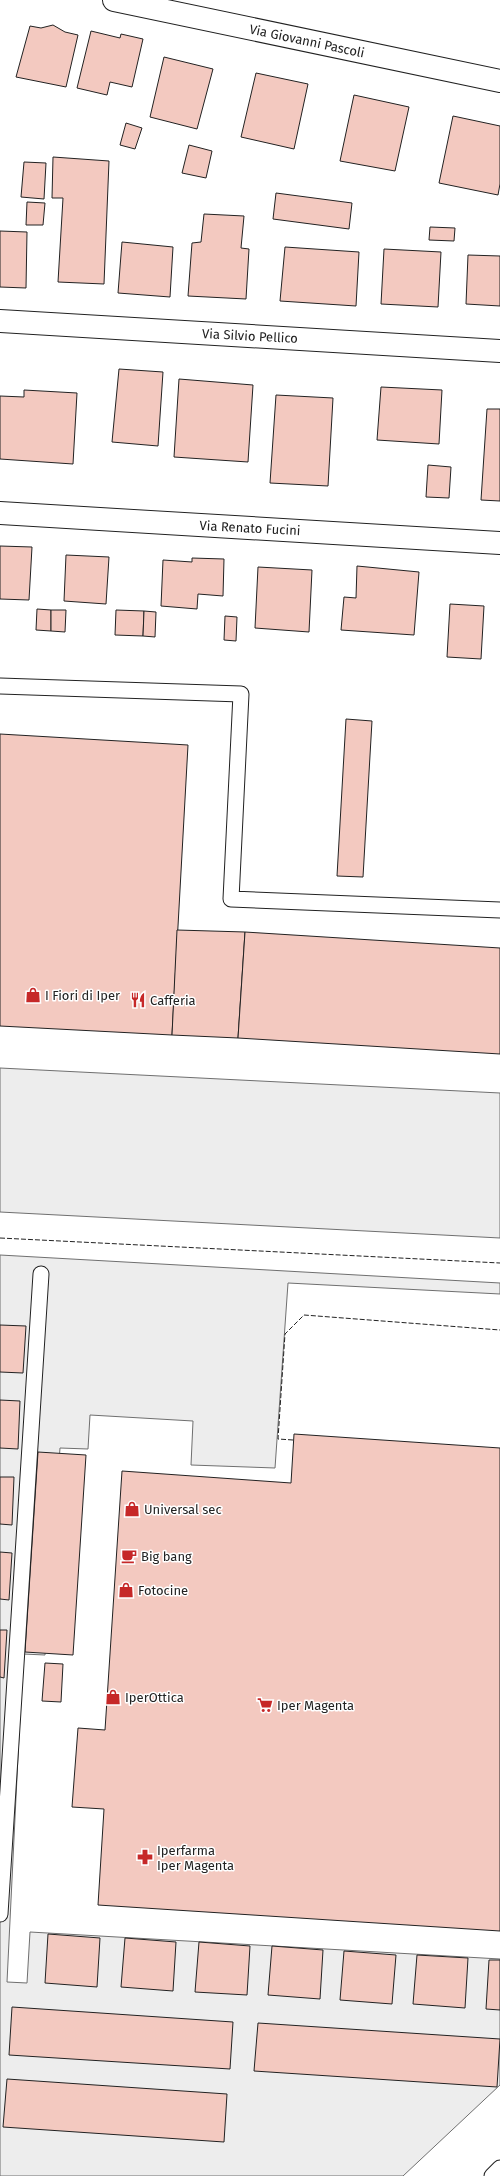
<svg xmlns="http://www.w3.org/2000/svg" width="500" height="2176" viewBox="0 0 500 2176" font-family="'Fira Sans',sans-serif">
<rect width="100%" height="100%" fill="#fff"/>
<g fill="#ededed" stroke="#6f6f6f">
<polygon points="0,1068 500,1093 500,1238 0,1212"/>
<polygon points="0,1255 500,1283 500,1294 288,1283 275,1468 191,1465 193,1421 90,1415 88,1449 60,1448 45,1655 23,1654 7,1982 27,1983 30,1932 500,1959 500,2085 403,2176 0,2176"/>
</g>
<g fill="#f3c9c0" stroke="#222">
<polygon points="53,25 65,32 78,35 66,87 16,77 30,26 41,28"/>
<polygon points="91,31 120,38 121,34 143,39 132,87 110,82 107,95 77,88"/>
<polygon points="164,57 213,69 197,129 150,117"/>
<polygon points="256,73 308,84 294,149 241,137"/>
<polygon points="354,95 409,107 395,171 340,161"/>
<polygon points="453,116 500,126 500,184 498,195 439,183"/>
<polygon points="126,123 142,128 135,149 120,145"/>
<polygon points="189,145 212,151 206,178 182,173"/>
<polygon points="53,157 109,161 104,284 58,282 63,198 52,198"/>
<polygon points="24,162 46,163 44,199 21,197"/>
<polygon points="276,193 352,203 349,229 273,219"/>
<polygon points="27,202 45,203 43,225 26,225"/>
<polygon points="204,214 244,216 241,248 249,249 246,299 188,296 192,243 201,242"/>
<polygon points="430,227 455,228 454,241 429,240"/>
<polygon points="0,231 27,232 26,288 0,287"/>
<polygon points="122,242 173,247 170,297 118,293"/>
<polygon points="285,247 359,252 356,306 280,301"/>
<polygon points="384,249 441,252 438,307 381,304"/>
<polygon points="468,255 500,256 500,306 466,304"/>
<polygon points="119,369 163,372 158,446 112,442"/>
<polygon points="179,379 253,385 248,462 174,457"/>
<polygon points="381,387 442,390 439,444 377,440"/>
<polygon points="24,390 77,393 73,464 0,459 0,396 24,397"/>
<polygon points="276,395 333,398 328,486 270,483"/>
<polygon points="487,409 500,409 500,501 481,500"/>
<polygon points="428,465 451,467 449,498 426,497"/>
<polygon points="0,546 32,547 29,600 0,599"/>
<polygon points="66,555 109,557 106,604 64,601"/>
<polygon points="192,558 224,559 223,596 198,594 197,609 161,606 163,560 192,562"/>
<polygon points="357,566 419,572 414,635 341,630 344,597 356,598"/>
<polygon points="258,567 312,570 309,632 255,628"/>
<polygon points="450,604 484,606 481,659 447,657"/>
<polygon points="37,609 51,610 51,631 36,630"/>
<polygon points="51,610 66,610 65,632 51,631"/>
<polygon points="116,610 144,611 143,636 115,635"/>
<polygon points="144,611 156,612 155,637 143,636"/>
<polygon points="225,616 237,617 236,641 224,640"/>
<polygon points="346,719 372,721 363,877 337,876"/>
<polygon points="0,734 188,745 172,1035 0,1026"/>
<polygon points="177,930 245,932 238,1038 172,1035"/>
<polygon points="245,932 500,948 500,1054 238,1038"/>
<polygon points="0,1325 26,1326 23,1373 0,1372"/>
<polygon points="0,1400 20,1401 18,1449 0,1448"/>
<polygon points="294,1434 500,1448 500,1931 98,1905 104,1809 72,1807 78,1728 105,1730 122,1471 291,1483"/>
<polygon points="38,1452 86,1455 73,1655 25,1652"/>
<polygon points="0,1477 14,1477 12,1525 0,1524"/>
<polygon points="0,1552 12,1553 9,1600 0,1599"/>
<polygon points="0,1630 7,1630 4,1678 0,1677"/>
<polygon points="45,1663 63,1664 61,1702 42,1701"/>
<polygon points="48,1934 100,1938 97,1987 45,1983"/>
<polygon points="125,1938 176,1942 173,1991 121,1987"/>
<polygon points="199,1942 250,1946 247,1995 195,1992"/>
<polygon points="272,1946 323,1950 320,1999 268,1995"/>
<polygon points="344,1951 396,1955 392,2004 340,2000"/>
<polygon points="417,1955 468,1958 465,2008 413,2004"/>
<polygon points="489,1960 500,1960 500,2010 486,2009"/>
<polygon points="12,2007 233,2022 230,2069 9,2055"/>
<polygon points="258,2023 500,2039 497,2087 254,2071"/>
<polygon points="7,2079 227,2094 224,2142 3,2127"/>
</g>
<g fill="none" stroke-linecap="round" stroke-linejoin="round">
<defs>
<g id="lane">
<polyline points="0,686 241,694 231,899 500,910"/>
<polyline points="0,1914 41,1274"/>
<polyline points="492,2176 500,2168"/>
</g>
<g id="street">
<polyline points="114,0 500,81"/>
<polyline points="0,321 500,351"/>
<polyline points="0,513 500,543"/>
</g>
</defs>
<use href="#lane" stroke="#222" stroke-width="17"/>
<use href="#street" stroke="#222" stroke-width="24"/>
<use href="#lane" stroke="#fff" stroke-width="15"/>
<use href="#street" stroke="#fff" stroke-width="22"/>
<g stroke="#222" stroke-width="1" stroke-dasharray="5 2" stroke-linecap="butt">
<polyline points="0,1238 500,1263"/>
<polyline points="293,1440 278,1439 285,1334 304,1315 500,1330"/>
</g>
</g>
<defs>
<symbol id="shop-bare" viewBox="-9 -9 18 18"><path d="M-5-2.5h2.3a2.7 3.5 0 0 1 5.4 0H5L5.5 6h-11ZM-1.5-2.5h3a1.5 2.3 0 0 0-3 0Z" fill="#c62828" stroke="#fff" stroke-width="2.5" paint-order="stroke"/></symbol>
<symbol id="restaurant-bare" viewBox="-9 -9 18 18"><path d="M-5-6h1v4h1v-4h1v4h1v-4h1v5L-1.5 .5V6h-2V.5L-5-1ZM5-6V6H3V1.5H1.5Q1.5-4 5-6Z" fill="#c62828" stroke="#fff" stroke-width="2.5" paint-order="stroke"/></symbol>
<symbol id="cafe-bare" viewBox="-9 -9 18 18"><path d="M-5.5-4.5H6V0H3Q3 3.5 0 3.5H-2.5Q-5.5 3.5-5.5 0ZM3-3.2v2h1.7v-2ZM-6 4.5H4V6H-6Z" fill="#c62828" stroke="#fff" stroke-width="2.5" paint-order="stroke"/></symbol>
<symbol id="supermarket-bare" viewBox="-9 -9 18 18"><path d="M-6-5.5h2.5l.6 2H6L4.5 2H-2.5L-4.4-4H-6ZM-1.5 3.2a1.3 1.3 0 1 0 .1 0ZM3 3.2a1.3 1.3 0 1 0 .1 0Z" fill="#c62828" stroke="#fff" stroke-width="2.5" paint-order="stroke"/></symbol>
<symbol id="pharmacy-bare" viewBox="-9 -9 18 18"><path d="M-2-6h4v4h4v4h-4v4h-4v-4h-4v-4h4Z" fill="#c62828" stroke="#fff" stroke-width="2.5" paint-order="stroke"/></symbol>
</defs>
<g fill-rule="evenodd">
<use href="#shop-bare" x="22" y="984" width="22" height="22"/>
<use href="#restaurant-bare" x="127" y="989" width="22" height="22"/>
<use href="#shop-bare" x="121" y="1498" width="22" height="22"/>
<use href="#cafe-bare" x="118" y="1545" width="22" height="22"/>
<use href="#shop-bare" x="115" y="1579" width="22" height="22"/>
<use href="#shop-bare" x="102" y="1686" width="22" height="22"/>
<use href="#supermarket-bare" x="254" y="1694" width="22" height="22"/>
<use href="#pharmacy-bare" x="134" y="1846" width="22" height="22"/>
</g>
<g text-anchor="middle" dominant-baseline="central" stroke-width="3" stroke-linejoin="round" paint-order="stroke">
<g font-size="13" fill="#222" stroke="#fff">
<text transform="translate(307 41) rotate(12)">Via Giovanni Pascoli</text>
<text transform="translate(250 336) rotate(3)">Via Silvio Pellico</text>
<text transform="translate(250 528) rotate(3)">Via Renato Fucini</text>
</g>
<g font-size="13" fill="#222" stroke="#fff" text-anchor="start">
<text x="45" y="995">I Fiori di Iper</text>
<text x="150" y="1000">Cafferia</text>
<text x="144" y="1509">Universal sec</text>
<text x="141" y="1556">Big bang</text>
<text x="138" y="1590">Fotocine</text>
<text x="125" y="1697">IperOttica</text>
<text x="277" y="1705">Iper Magenta</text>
<text x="157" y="1850">Iperfarma<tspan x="157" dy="15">Iper Magenta</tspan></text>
</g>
</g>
</svg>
